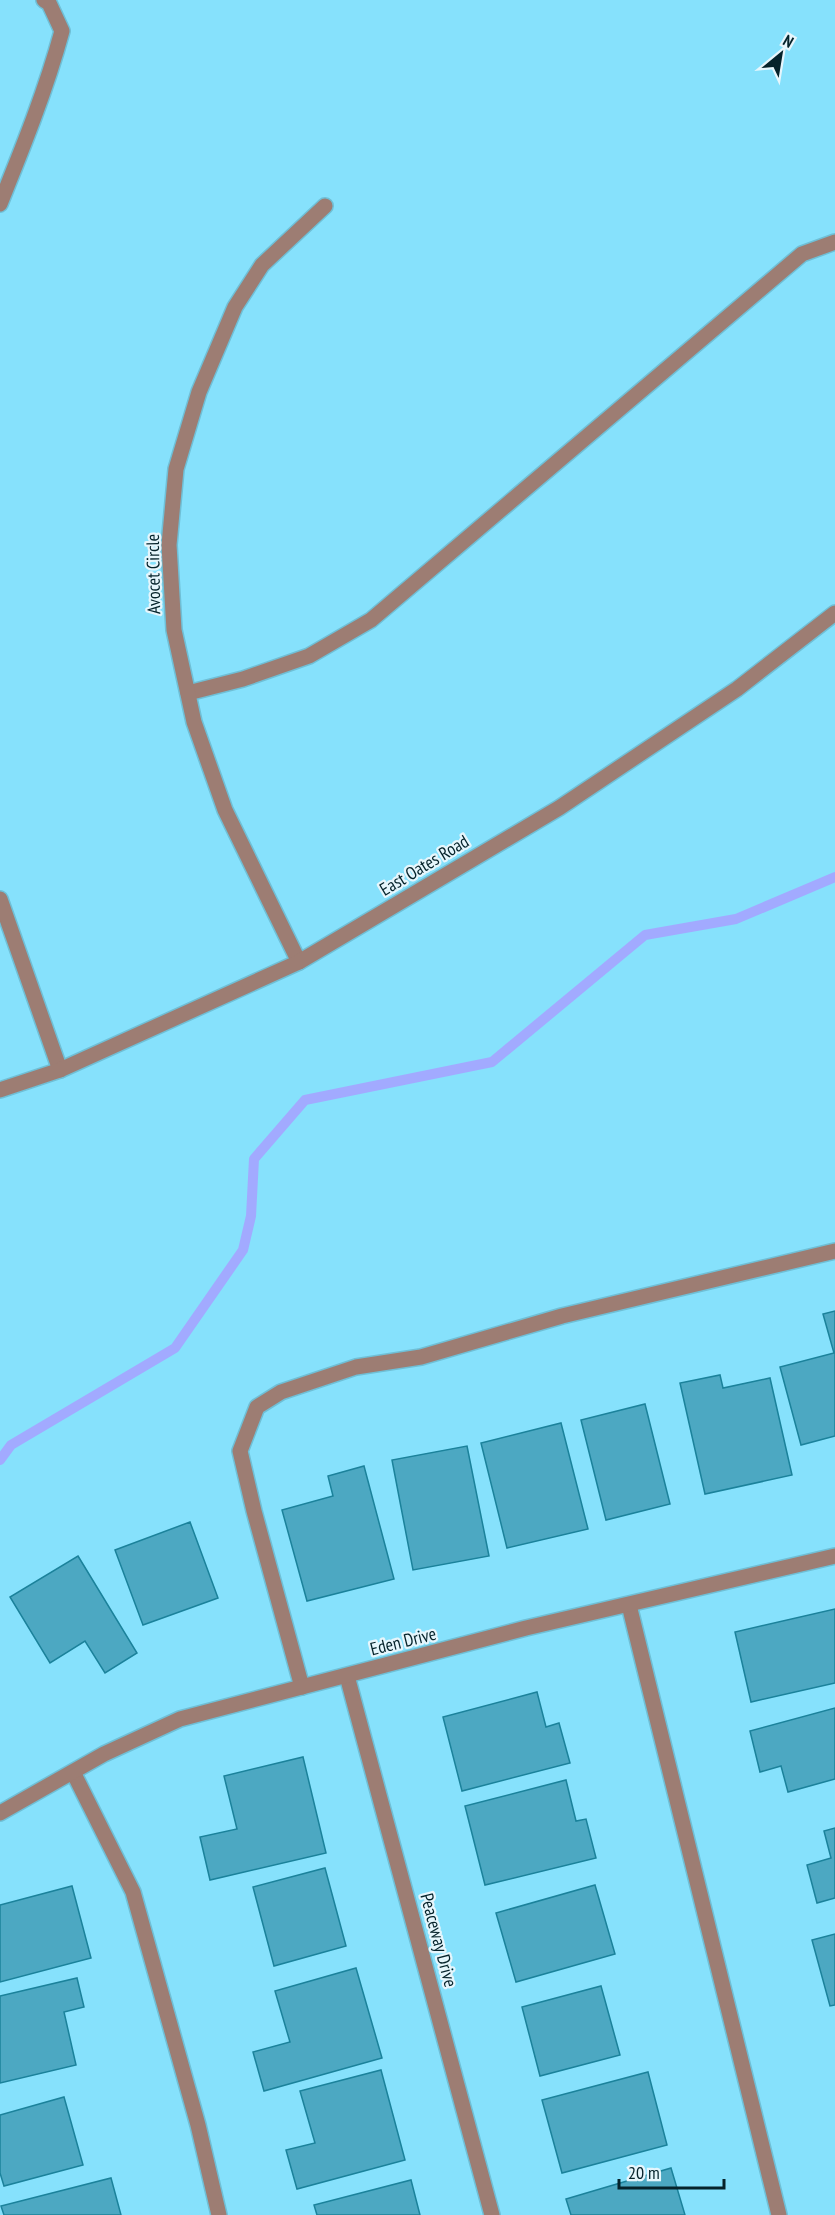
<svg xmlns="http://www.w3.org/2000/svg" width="835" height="2215" viewBox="0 0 835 2215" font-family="'PT Sans Narrow',sans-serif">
<rect width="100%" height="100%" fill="#86e1fc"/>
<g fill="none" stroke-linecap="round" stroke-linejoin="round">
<polyline stroke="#a2aaff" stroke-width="10" points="0,1460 11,1445 175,1348 243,1250 251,1216 254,1159 305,1100 492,1062 645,935 736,919 835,877"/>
</g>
<g fill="#4ca8c2" stroke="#1b829b" stroke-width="1.5">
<polygon points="835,1311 835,1436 801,1445 780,1367 834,1353 823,1314"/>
<polygon points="720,1375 723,1388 770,1378 792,1475 705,1494 680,1383"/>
<polygon points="645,1404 670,1504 606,1520 581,1420"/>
<polygon points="561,1423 588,1529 507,1548 481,1443"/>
<polygon points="467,1446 489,1556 413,1570 392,1460"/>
<polygon points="364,1466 394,1579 307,1601 282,1510 333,1496 328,1476"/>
<polygon points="190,1522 218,1598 143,1625 115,1550"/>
<polygon points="78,1556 137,1653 105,1673 85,1641 50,1663 10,1597"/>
<polygon points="835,1609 835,1683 751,1702 735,1632"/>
<polygon points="537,1692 546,1727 559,1723 570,1763 462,1791 443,1717"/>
<polygon points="835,1708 835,1779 788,1792 781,1766 760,1772 750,1731"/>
<polygon points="303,1757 326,1853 210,1880 200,1837 237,1829 224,1776"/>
<polygon points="566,1780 576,1821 586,1819 596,1858 485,1885 465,1806"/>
<polygon points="835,1828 835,1898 817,1903 807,1865 831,1858 824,1831"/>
<polygon points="325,1868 346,1946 274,1966 253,1887"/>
<polygon points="595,1885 615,1954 516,1982 496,1913"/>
<polygon points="72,1886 91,1958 0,1982 0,1905"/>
<polygon points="835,1934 835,2005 830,2006 812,1940"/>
<polygon points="356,1968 382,2058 264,2091 253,2052 290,2042 275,1991"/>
<polygon points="77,1978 84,2007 64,2012 76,2065 0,2083 0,1996"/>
<polygon points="601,1986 620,2055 540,2076 522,2007"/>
<polygon points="381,2070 405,2160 297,2189 286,2150 315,2143 300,2091"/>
<polygon points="648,2072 667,2145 562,2173 542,2100"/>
<polygon points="64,2097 83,2165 4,2186 0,2173 0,2115"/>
<polygon points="671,2168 685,2215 571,2215 566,2199"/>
<polygon points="111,2178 121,2215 4,2215 1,2206"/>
<polygon points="411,2180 420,2215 317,2215 314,2205"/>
</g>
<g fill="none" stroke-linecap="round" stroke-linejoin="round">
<defs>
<g id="minor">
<path d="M0,204C23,147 46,90 62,31L49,3L44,0"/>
<polyline points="188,693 243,679 309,656 371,620 802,254 835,242"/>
<polyline points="0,899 60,1070"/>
<polyline points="299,962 225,810 194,722 174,630 169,545 176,469 199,392 235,307 262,265 325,206"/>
<polyline points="0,1090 60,1070 299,962 559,808 737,689 835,613"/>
<polyline points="629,1605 779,2215"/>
<polyline points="347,1676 492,2215"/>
<polyline points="302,1687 254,1511 240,1451 257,1407 281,1392 356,1367 421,1357 562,1316 835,1251"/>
<polyline points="73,1772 133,1892 198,2125 219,2215"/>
<polyline points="0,1813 104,1754 180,1719 526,1628 835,1556"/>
</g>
</defs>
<use href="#minor" stroke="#6fbfd6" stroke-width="18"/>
<use href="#minor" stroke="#9d7d73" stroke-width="15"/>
</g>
<g text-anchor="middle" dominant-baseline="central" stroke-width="4.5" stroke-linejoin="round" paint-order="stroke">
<g font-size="18" fill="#05232b" stroke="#e6f6fc">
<text transform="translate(153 574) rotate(-91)">Avocet Circle</text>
<text transform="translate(424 865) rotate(-31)">East Oates Road</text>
<text transform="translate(403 1641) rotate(-14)">Eden Drive</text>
<text transform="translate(439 1940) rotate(75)">Peaceway Drive</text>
</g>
</g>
<g transform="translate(781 54) rotate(30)" stroke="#e6f6fc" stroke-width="4.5" paint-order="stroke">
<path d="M0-4.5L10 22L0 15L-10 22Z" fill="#05232b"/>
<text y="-9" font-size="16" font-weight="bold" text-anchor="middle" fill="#05232b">N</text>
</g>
<path d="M619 2179v9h105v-9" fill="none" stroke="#05232b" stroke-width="3"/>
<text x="628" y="2179" font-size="18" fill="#05232b" stroke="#e6f6fc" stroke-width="4.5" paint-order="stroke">20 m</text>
</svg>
